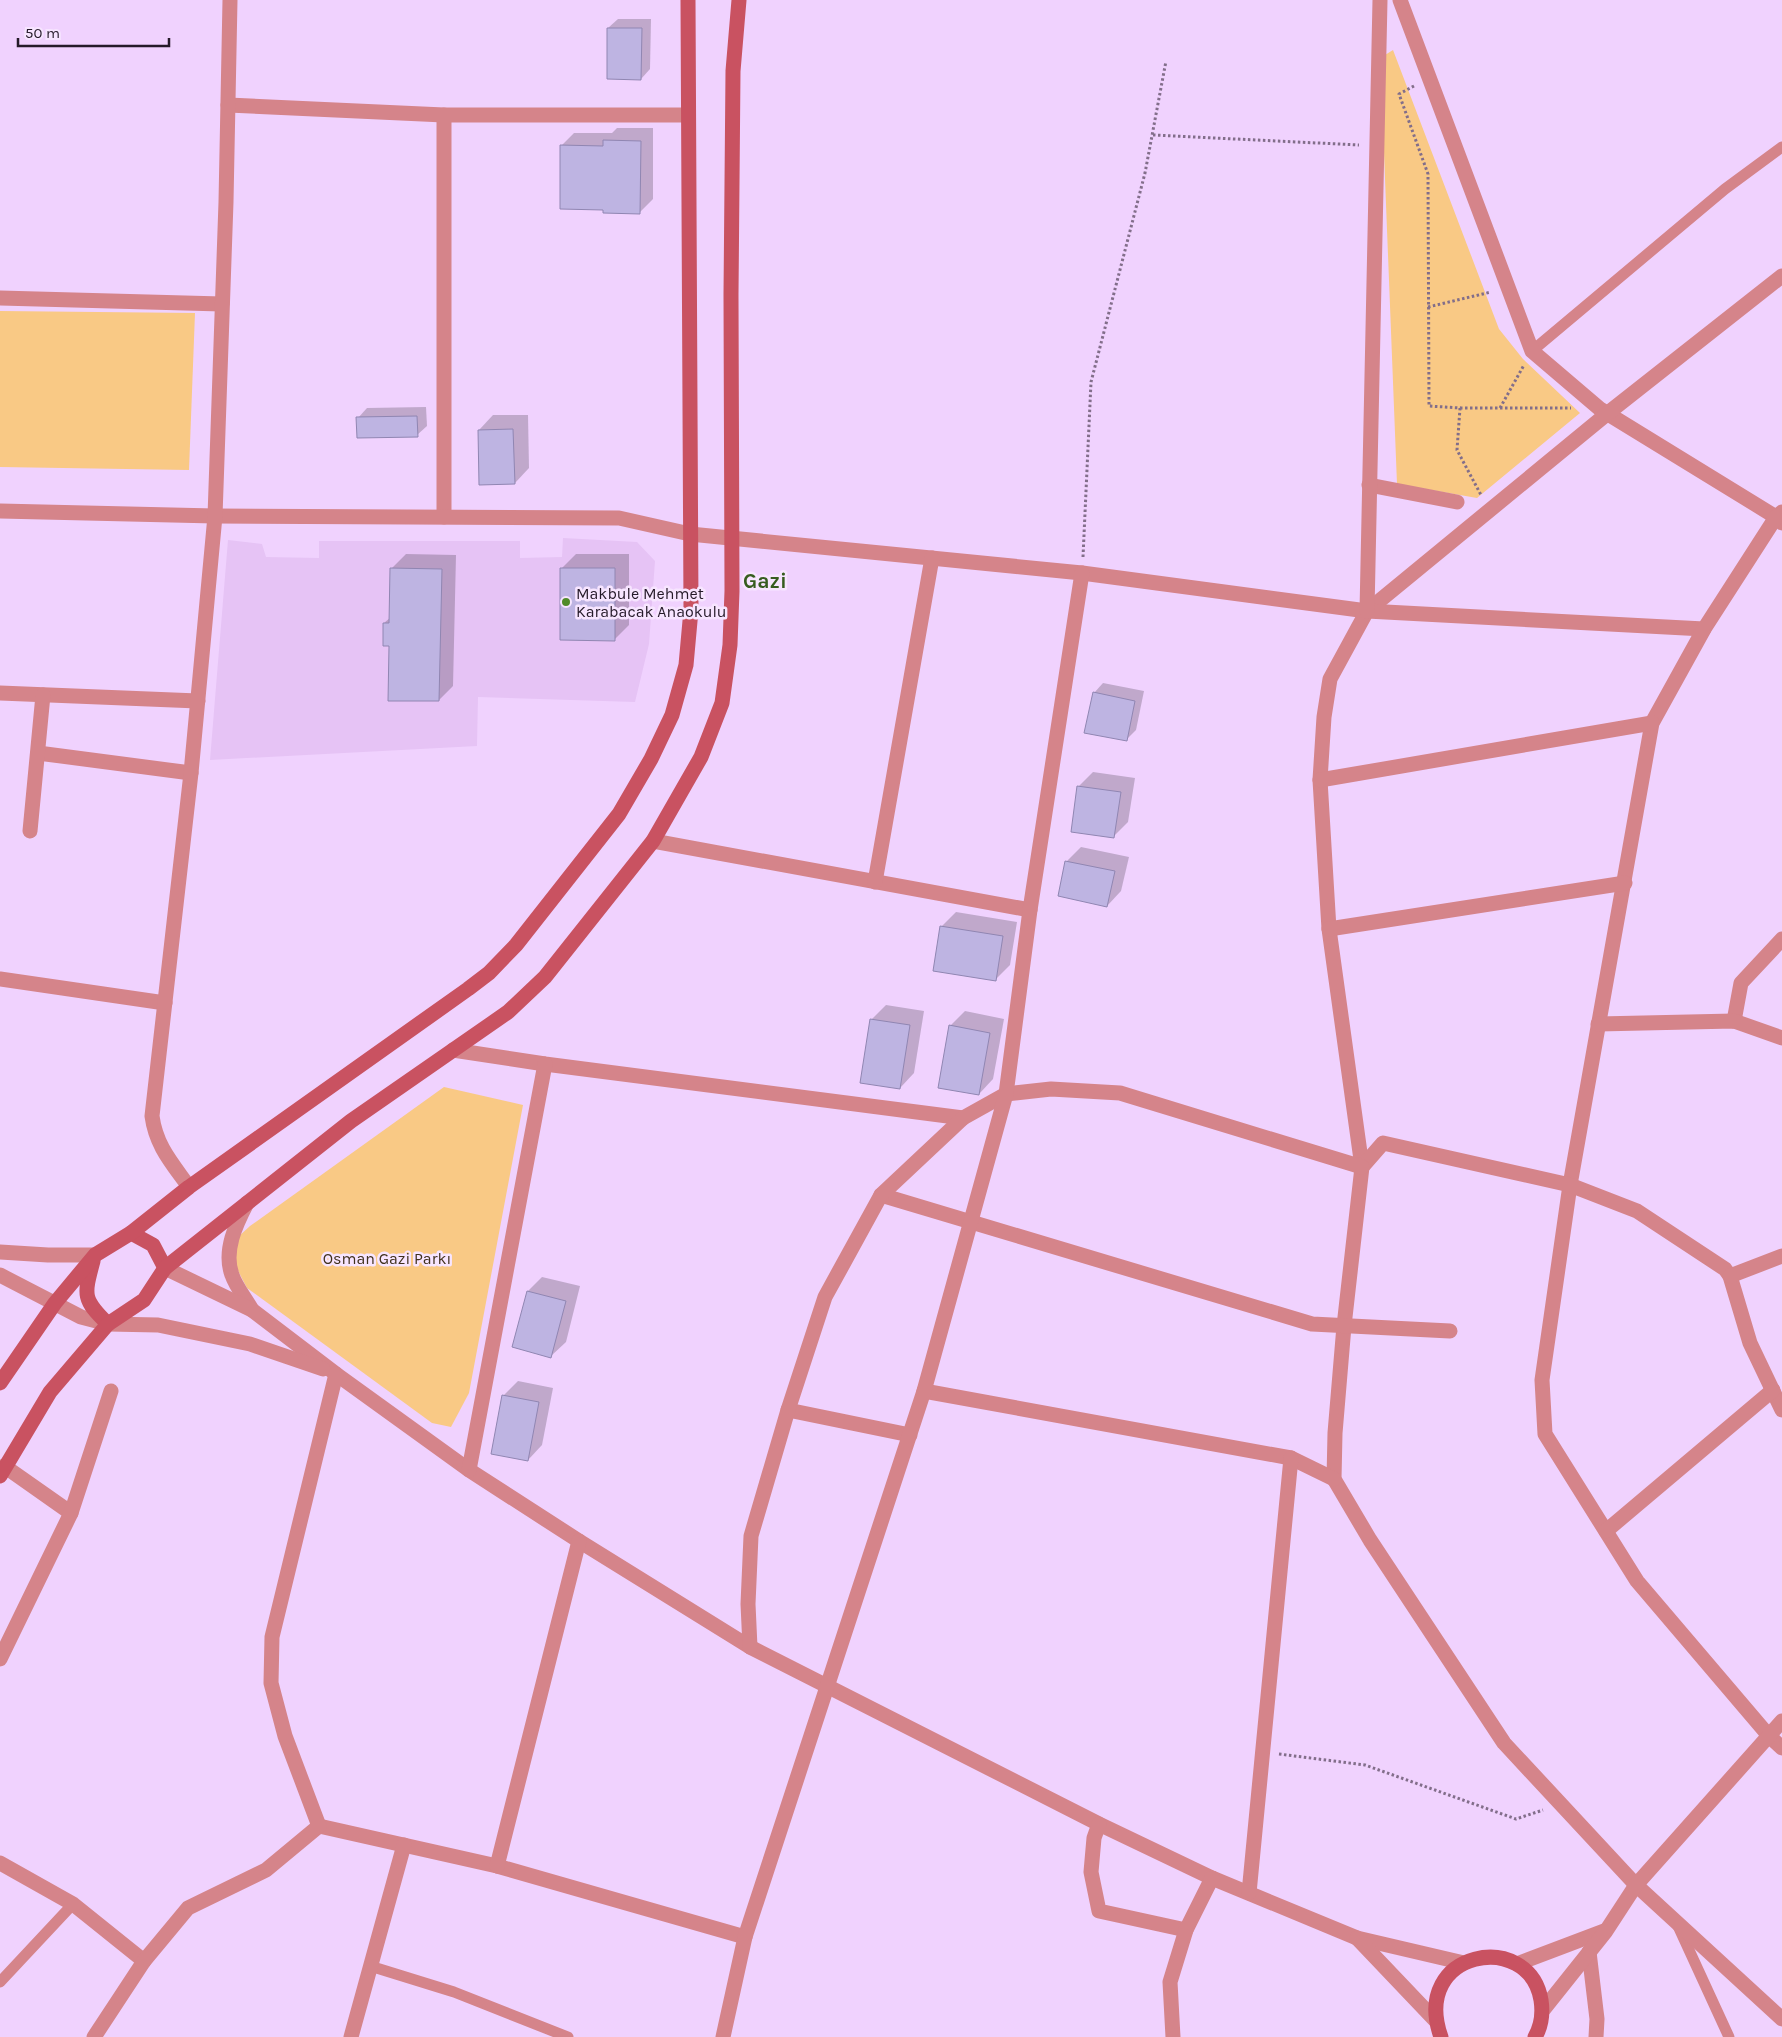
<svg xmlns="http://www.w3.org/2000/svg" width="1782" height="2037" viewBox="0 0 1782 2037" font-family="Karla,sans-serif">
<rect width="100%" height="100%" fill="#f0d2fe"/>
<polygon fill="#e6c3f5" points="563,538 637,542 655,561 649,644 635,702 478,697 477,746 210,760 228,540 262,544 266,557 319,558 319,541 520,541 520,558 562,557"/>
<g fill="#f9c985">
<polygon points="1393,50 1499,329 1523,359 1580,413 1477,498 1397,484 1384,153 1377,60"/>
<polygon points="0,311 195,313 189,470 0,467"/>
<polygon points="444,1087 523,1105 469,1393 451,1427 432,1423 247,1288 234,1263 238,1237 250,1226"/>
</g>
<g fill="#0003">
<polygon points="618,19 651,19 650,69 641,79 608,28"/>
<polygon points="617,128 653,128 653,199 640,212 604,208 561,146 574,133 612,133"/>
<polygon points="426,407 427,426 417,435 358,418 367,408"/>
<polygon points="493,415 528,415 529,468 515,483 479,430"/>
<polygon points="406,554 456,555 453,686 439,700 390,645 384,623 391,617 392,568"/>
<polygon points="576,554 629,554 629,625 615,639 562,568"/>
<polygon points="1103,683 1144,691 1136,730 1126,740 1094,693"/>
<polygon points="1093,772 1135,778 1128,822 1114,836 1078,787"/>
<polygon points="1081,847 1129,857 1121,891 1107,906 1059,895 1067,861"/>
<polygon points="956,912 1017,922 1010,965 995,980 941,927"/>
<polygon points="886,1005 924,1011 914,1073 900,1088 872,1019"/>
<polygon points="965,1011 1004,1019 993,1079 979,1094 950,1026"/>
<polygon points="542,1277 580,1286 566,1342 551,1356 528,1291"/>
<polygon points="518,1381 553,1388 542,1445 528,1460 503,1396"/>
</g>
<g fill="#beb4e2" stroke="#9086b2">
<polygon points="607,28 642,28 641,80 607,79"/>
<polygon points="603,140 641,141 640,214 603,213 603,210 560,209 560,145 603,146"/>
<polygon points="417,416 418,437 357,438 356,417"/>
<polygon points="513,429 515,484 479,485 478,430"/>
<polygon points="390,568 442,569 439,701 388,701 389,646 383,646 383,623 389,623"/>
<polygon points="560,568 615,568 615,641 560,640"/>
<polygon points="1093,692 1135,701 1127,741 1084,733"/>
<polygon points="1077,786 1121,792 1114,838 1071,832"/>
<polygon points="1065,861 1115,871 1107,907 1058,896"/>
<polygon points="940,926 1003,936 996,981 933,971"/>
<polygon points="870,1019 910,1025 900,1089 860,1083"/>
<polygon points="949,1025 990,1033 979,1095 938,1088"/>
<polygon points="527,1291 566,1301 551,1358 512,1347"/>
<polygon points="502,1395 539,1402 528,1461 491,1454"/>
</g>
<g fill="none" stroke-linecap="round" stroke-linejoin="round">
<g stroke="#826e8a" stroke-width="3" stroke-dasharray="2.5 2.5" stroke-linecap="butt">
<polyline points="1414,86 1399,94 1428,174 1429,406 1460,408 1457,450 1481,495"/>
<polyline points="1153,135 1359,145"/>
<polyline points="1428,307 1491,292"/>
<polyline points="1460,408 1571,408"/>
<polyline points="1500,408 1524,365"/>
<polyline points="1083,557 1091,382 1145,173 1166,61"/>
<polyline points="1279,1754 1365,1765 1516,1819 1543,1810"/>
</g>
<g stroke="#d5848a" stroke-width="11">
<polyline points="1532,351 1725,189 1782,147"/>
<polyline points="1678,1926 1729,2037"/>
<polyline points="370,1966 454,1992 568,2037"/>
<polyline points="0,1982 73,1904"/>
</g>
<g stroke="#d5848a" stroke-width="15">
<polyline points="1400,0 1532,351 1600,409 1776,517 1782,523"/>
<polyline points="228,105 444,115 688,115"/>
<polyline points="444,115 444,517"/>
<polyline points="1782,276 1608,413 1367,611 1330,679 1324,717 1320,780 1329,929 1362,1167 1344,1326 1335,1433 1334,1479 1370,1540 1504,1743 1636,1885 1782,2019"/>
<polyline points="0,298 222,304"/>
<polyline points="1369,485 1457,502"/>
<polyline points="0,511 215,516 619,518 690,534 1082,573 1367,611 1704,629"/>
<polyline points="1782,512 1776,517 1704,629 1652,723 1570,1185 1542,1380 1545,1434 1637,1581 1769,1736 1782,1748"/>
<polyline points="1367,611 1380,0"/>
<polyline points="0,693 198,701"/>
<polyline points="38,753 191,773"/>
<polyline points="1320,780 1652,723"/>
<polyline points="30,831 43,695"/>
<polyline points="653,841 1030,910"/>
<polyline points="875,882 932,558"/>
<polyline points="1329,929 1625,883"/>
<polyline points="0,979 165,1003"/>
<polyline points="1734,1021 1741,983 1782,939"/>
<polyline points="1598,1024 1734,1021 1782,1038"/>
<polyline points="453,1050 545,1064 963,1118"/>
<polyline points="1362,1167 1383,1143 1570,1185 1637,1211 1725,1269 1730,1276 1750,1343 1782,1410"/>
<path d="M189,1187C172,1163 156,1146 152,1116L191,773L215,516L226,202L230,0"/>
<polyline points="881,1195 1312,1324 1450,1331"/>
<path d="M247,1203C236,1224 223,1251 232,1275C236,1287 246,1299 252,1310"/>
<polyline points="0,1252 48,1255 95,1255"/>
<polyline points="165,1268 252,1310 336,1374 469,1470 579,1541 750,1647 1099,1824 1212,1878 1357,1938 1464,1963"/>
<polyline points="0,1275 81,1317 108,1324 158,1325 250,1344 323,1369"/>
<polyline points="1730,1276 1782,1256"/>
<polyline points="924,1391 1291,1458 1334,1479"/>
<polyline points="788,1410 910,1435"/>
<polyline points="4,1466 71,1513"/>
<polyline points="469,1470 545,1064"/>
<polyline points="1606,1531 1773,1390"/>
<polyline points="750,1647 748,1604 751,1536 788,1410 825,1297 881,1195 963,1118 1006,1094 1051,1089 1120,1093 1362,1167"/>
<polyline points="0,1659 71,1513 111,1391"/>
<polyline points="1099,1824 1094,1838 1091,1872 1099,1911 1186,1930"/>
<polyline points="319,1826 497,1866 745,1937"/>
<polyline points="0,1863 73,1904 144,1961"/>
<polyline points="497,1866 579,1541"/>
<polyline points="1249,1893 1291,1458"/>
<polyline points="1357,1938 1436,2021"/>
<polyline points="1589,1952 1597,2019 1596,2037"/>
<polyline points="1517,1964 1604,1931"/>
<polyline points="1543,2010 1606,1931 1636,1885 1782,1721"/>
<polyline points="94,2037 144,1961 188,1908 266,1870 319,1826 285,1736 271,1683 272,1637 336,1374"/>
<polyline points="351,2037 404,1845"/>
<polyline points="723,2037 745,1937 924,1391 1006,1094 1030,910 1082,573"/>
<polyline points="1173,2037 1170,1982 1186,1930 1212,1878"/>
</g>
<g stroke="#c95261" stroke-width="15">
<polyline points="131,1233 153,1245 165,1268"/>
<path d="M93,1261C84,1295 82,1299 108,1324"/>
<polyline points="0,1383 55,1303 95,1255 131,1233 189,1187 468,989 489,973 516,945 619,814 651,759 672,715 686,665 691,610 688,0"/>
<polyline points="0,1476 50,1392 108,1324 144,1300 165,1268 351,1121 508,1012 545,977 653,841 701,757 722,703 730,645 732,591 731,295 733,71 739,0"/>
<path d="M1441,2037C1410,1950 1529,1929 1541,2000C1543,2013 1542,2025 1535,2037"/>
</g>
</g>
<circle fill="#518b29" stroke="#f7e5ff" stroke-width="2" cx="566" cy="602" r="5"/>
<g text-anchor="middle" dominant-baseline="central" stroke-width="5" stroke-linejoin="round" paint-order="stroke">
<g font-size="16" fill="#251a29" stroke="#f7e5ff" text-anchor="start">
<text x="576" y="593">Makbule Mehmet<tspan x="576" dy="18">Karabacak Anaokulu</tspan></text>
</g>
<g font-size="16" fill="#40311d" stroke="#f7e5ff">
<text x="387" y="1258">Osman Gazi Parkı</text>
</g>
<g font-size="21" font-weight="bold" fill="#365c1f" stroke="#f7e5ff">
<text x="765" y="581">Gazi</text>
</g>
</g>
<path d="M18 38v8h151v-8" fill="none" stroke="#251a29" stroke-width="2.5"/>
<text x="25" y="38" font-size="15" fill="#251a29" stroke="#f7e5ff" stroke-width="4" paint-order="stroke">50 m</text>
</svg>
